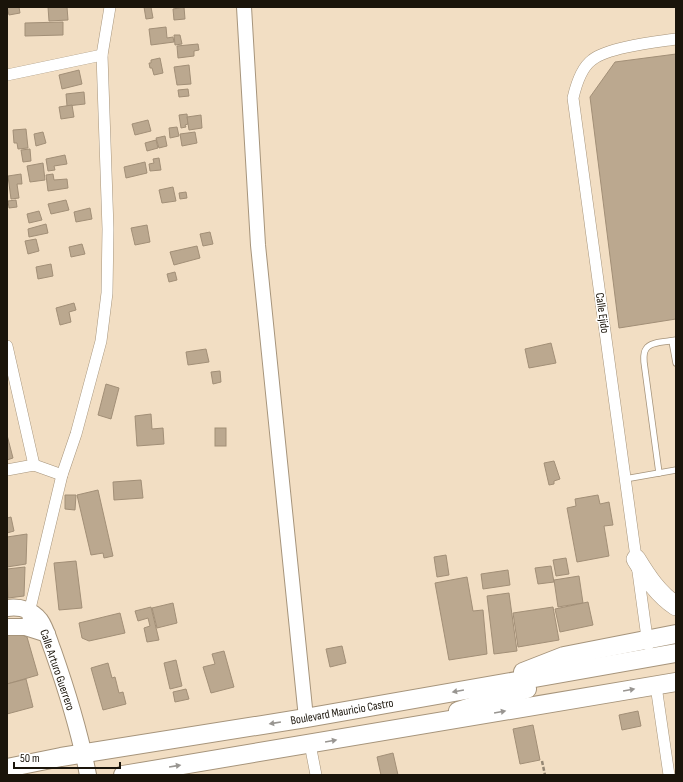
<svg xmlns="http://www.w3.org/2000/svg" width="683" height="782" viewBox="0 0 683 782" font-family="'Sofia Sans Condensed',sans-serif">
<rect width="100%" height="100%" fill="#f2dec3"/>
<g fill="#bba88f" stroke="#a28f77">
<polygon points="7,7 19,7 20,13 9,15"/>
<polygon points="48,7 67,7 68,20 49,21"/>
<polygon points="144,7 151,7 153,18 146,19"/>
<polygon points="184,7 185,19 174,20 173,9"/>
<polygon points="63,22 63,35 25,36 25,23"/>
<polygon points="166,27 167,38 173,37 174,42 151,45 149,29"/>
<polygon points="174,35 180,35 182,44 175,45"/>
<polygon points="198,44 199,50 194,51 194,56 178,58 177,46"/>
<polygon points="676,54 676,319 619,328 590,97 615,62"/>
<polygon points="160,58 163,73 154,75 152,68 150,68 149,63 151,63 151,60"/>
<polygon points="189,65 191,84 177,85 174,67"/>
<polygon points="79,70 82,84 62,89 59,75"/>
<polygon points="188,89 189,96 179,97 178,90"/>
<polygon points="84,92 85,104 67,106 66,94"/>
<polygon points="72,105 74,117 61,119 59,107"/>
<polygon points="187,114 188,124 185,125 186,127 181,128 179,115"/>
<polygon points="201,115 202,128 189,130 187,117"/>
<polygon points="148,120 151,131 135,135 132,124"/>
<polygon points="177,127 179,136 170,138 169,128"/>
<polygon points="26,129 28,148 18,149 17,143 14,143 13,130"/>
<polygon points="43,132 46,143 36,146 34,134"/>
<polygon points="195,132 197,143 182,146 180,134"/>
<polygon points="165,136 167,146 159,148 156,138"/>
<polygon points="156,140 158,148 147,151 145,143"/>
<polygon points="30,149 31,161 23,162 21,150"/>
<polygon points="65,155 67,164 54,166 55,170 48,171 46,159"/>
<polygon points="159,158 161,170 150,171 149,164 154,163 153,159"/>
<polygon points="145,162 147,173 126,178 124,167"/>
<polygon points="43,163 45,180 30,182 27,166"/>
<polygon points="21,174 22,184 17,184 19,198 11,199 8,176"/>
<polygon points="53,174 54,180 67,179 68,188 48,191 46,175"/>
<polygon points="173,187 176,201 162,203 159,190"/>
<polygon points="186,192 187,198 180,199 179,193"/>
<polygon points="16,200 17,207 9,208 8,201"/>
<polygon points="66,200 69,210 51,214 48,204"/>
<polygon points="90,208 92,219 76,222 74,212"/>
<polygon points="39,211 42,220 29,223 27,214"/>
<polygon points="46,224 48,233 29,237 28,229"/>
<polygon points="147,225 150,242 135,245 131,228"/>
<polygon points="210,232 213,244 203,246 200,234"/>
<polygon points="36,239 39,251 28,254 25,241"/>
<polygon points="82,244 85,254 71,257 69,247"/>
<polygon points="197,246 200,258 174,265 170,252"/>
<polygon points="51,264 53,276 38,279 36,267"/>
<polygon points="175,272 177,280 169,282 167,274"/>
<polygon points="74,303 76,310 69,312 71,322 60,325 56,308"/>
<polygon points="551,343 556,363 529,368 525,349"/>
<polygon points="206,349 209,362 188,365 186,352"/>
<polygon points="220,371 221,382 213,384 211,372"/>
<polygon points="106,384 119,388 111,419 98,415"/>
<polygon points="151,414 152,429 163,428 164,444 137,446 135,416"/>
<rect x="215" y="428" width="11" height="18"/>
<polygon points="7,435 13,458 7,460"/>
<polygon points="554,461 560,479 554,481 554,484 549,485 544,463"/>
<polygon points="141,480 143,498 114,500 113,482"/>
<polygon points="98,490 113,556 104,558 103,553 91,555 77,495"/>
<polygon points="65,495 76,495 75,510 65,509"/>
<polygon points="598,495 600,504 609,502 613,525 604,526 609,556 577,562 567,508 576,506 575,499"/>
<polygon points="11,517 14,531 7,533 7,518"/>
<polygon points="27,534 26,564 7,567 7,537"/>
<polygon points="446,555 449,575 437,577 434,557"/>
<polygon points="566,558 569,574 556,576 553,560"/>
<polygon points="76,561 82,608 59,610 54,563"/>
<polygon points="551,566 554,582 538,584 535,568"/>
<polygon points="25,567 24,596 8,598 7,569"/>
<polygon points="508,570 510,585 483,589 481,574"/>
<polygon points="579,576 583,603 558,607 554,580"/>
<polygon points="467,577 473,611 483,610 487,654 449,660 435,583"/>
<polygon points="509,593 517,651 494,654 487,596"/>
<polygon points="588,602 593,625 560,632 555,609"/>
<polygon points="173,603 177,623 157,628 152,608"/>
<polygon points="151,607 159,640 147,642 144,628 150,626 148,618 138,621 135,611"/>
<polygon points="553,607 559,640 518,647 513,613"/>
<polygon points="120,613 125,633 89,641 82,638 79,623"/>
<polygon points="10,630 27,637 38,675 7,684 7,631"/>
<polygon points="342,646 346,663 330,667 326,649"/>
<polygon points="224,651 234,687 211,693 203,667 215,664 212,654"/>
<polygon points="176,660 182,686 170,689 164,663"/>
<polygon points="108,663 112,678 115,677 119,693 123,692 126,704 103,710 91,668"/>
<polygon points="26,679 33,707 7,714 7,684"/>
<polygon points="186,689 189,699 175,702 173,692"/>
<polygon points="638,711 641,726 622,730 619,715"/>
<polygon points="533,725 540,760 520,764 513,729"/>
<polygon points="393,753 398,775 381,775 377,757"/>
</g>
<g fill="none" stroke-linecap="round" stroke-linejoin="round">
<defs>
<g id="service">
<polyline points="672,341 676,363"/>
<path d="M659,473L644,362C644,358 643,353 646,349C650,341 668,342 676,340"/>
<polyline points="625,479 676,470"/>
</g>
<g id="minor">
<polyline points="7,75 102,55"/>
<polyline points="7,346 34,465"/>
<polyline points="7,470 34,465 62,475"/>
<polyline points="28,617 62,475 76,434 101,341 107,293 108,229 102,55 110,7"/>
<path d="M648,645L573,98C576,85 581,68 592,60C608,47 656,42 676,39"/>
<polyline points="656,686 669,775"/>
<polyline points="310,744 316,775"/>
</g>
<polyline id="tertiary" points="244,7 258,245 306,718"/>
<g id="secondary">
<path d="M7,608C20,606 32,610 40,620C46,628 49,641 53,651C67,691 80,733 88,775"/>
<polyline points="7,627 25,627 47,634"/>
</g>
<g id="primary">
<polyline points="523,672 564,656 676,634"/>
<polyline points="458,711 527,689"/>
<polyline points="7,768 61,757 306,718 676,653"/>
<polyline points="123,775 676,682"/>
</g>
<path id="trunk" d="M636,559C647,577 658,594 676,606"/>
</defs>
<use href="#service" stroke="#a6947b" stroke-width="7"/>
<use href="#minor" stroke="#a6947b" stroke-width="12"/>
<use href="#tertiary" stroke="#a6947b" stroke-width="16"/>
<use href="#secondary" stroke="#a6947b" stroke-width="18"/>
<use href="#primary" stroke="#a6947b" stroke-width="20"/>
<use href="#trunk" stroke="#a6947b" stroke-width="20"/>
<polyline stroke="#958774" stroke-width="2.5" stroke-dasharray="4 2" stroke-linecap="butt" points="542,761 545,775"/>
<use href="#service" stroke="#fff" stroke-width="5.5"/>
<use href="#minor" stroke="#fff" stroke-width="11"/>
<use href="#tertiary" stroke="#fff" stroke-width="14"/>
<use href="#secondary" stroke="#fff" stroke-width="16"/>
<use href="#primary" stroke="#fff" stroke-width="18"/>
<use href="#trunk" stroke="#fff" stroke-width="19"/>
</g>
<defs><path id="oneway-solid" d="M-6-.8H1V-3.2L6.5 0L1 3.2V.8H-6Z"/></defs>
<g fill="#989591">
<use href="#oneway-solid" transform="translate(629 690) rotate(-10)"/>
<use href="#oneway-solid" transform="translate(458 691) rotate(170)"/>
<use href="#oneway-solid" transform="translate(500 712) rotate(-10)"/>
<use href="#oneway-solid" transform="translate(275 723) rotate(171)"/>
<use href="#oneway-solid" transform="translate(331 741) rotate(-10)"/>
<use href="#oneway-solid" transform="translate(175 766) rotate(-9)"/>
</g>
<g text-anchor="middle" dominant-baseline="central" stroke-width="3" stroke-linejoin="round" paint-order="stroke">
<g font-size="12" fill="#1a140a" stroke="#fff">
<text transform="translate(602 313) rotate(82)">Calle Ejido</text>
<text transform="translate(57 670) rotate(71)">Calle Arturo Guerrero</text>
<text transform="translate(342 712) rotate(-10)">Boulevard Mauricio Castro</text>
</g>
</g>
<rect width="683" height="782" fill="none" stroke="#1a140a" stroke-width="16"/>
<path d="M14 762v6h106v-6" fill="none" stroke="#1a140a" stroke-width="2"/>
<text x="20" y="762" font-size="12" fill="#1a140a" stroke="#ffffff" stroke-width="3" paint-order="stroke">50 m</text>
</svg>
